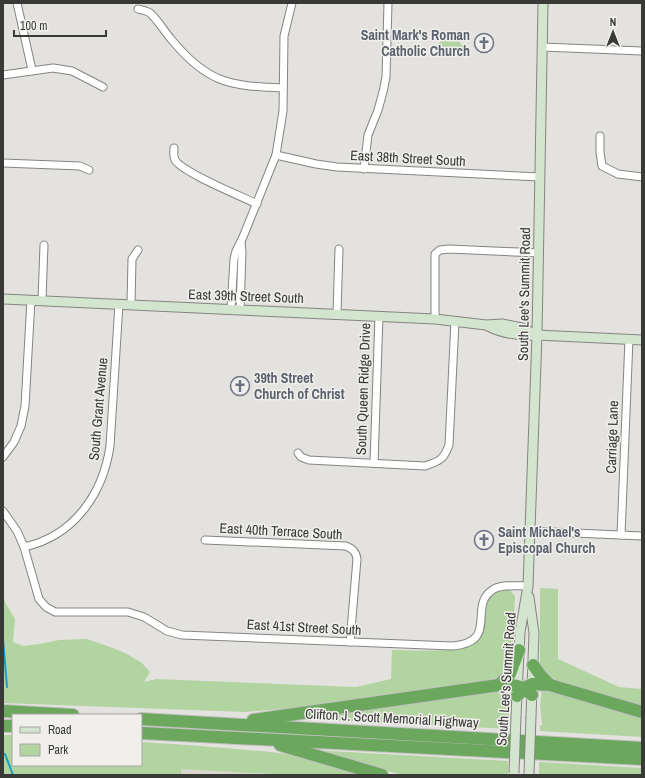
<svg xmlns="http://www.w3.org/2000/svg" width="645" height="778" viewBox="0 0 645 778" font-family="'Archivo Narrow',sans-serif">
<rect width="100%" height="100%" fill="#e3e2df"/>
<polygon fill="#dad8cd" points="181,769 287,775 288,775 181,775"/>
<g fill="#b2d4a1">
<polygon points="448,34 456,41 458,40 463,46 450,58 441,48 439,43"/>
<path d="M540,588L558,589V659L619,687L642,689V706L558,681C550,676 543,673 540,663Z"/>
<path d="M506,589L510,590L515,596L512,656C509,668 504,676 493,680L306,707L245,712L3,703V596L6,604L15,619L13,642L23,646L39,644L59,640L87,639L113,648L127,654L142,663L150,672L144,682L156,679L356,687L391,679L392,650C410,650 458,653 472,645C492,635 469,600 506,589Z"/>
<polygon points="509,688 509,729 296,718"/>
<polygon points="544,688 642,715 642,737 540,731 540,725 542,725 540,706 542,689"/>
<polygon points="3,735 13,735 13,765 141,765 141,742 201,746 271,752 305,757 330,764 360,775 288,775 181,769 181,775 3,775"/>
<polygon points="312,750 508,761 508,775 402,775"/>
<polygon points="539,762 642,768 642,775 539,775"/>
</g>
<g fill="none" stroke-linecap="round" stroke-linejoin="round">
<g stroke="#1b9dbd" stroke-width="2">
<polyline points="3,639 7,687"/>
<polyline points="5,754 13,775"/>
</g>
<defs>
<g id="street">
<polyline points="17,3 32,70"/>
<path d="M138,9C142,10 147,11 150,13C157,19 165,32 171,39C207,83 229,86 283,88"/>
<polyline points="542,47 642,51"/>
<polyline points="3,75 53,68 72,71 103,87"/>
<polyline points="600,136 600,152 602,166 618,174 642,177"/>
<path d="M174,148C174,152 173,156 175,160C183,173 241,196 257,204"/>
<polyline points="276,155 316,164 337,167 540,177"/>
<polyline points="3,163 80,166 89,170"/>
<polyline points="364,169 368,135 378,110 383,92 386,77 388,3"/>
<polyline points="42,300 44,245"/>
<polyline points="131,304 132,259 138,250"/>
<polyline points="231,309 234,259 236,251 243,237 276,155 283,111 284,36 292,3"/>
<polyline points="240,310 242,252 241,242"/>
<polyline points="337,313 339,249"/>
<polyline points="435,319 435,254 440,250 449,249 539,253"/>
<path d="M298,453L301,457L309,460L425,466C440,461 444,459 449,445L455,321"/>
<polyline points="3,457 14,442 21,426 25,406 31,300"/>
<polyline points="374,463 379,316"/>
<path d="M3,511L17,531L24,547L39,599L46,607L55,612H128L144,617L167,631L182,635L452,646C501,642 466,605 494,589C503,584 518,586 528,586"/>
<polyline points="530,531 642,536"/>
<polyline points="621,535 629,339"/>
<path d="M205,540L346,546C353,549 356,552 357,559L350,642"/>
<path d="M24,547C74,536 103,494 110,446L119,304"/>
</g>
<g id="secondary">
<polyline points="3,299 435,319 486,325 502,324 522,328 537,335"/>
<path d="M488,326C504,334 519,336 537,335L642,340"/>
<polyline points="529,597 534,633 531,716"/>
<polyline points="516,716 520,632 528,586 537,335 543,3"/>
</g>
<g id="highway">
<polyline points="533,665 541,676 550,685"/>
<polyline points="499,685 510,674 519,650"/>
<polyline points="517,696 524,688 532,684 550,685 642,712"/>
<polyline points="3,711 73,715"/>
<polyline points="141,719 642,748"/>
<path d="M253,720L499,685C514,684 521,685 532,695"/>
<polyline points="3,726 13,726"/>
<polyline points="141,733 642,759"/>
<polyline points="280,745 382,775"/>
</g>
</defs>
<use href="#street" stroke="#848481" stroke-width="9"/>
<use href="#secondary" stroke="#848481" stroke-width="11"/>
<use href="#highway" stroke="#c0c0bf" stroke-width="14"/>
<use href="#street" stroke="#fff" stroke-width="7"/>
<use href="#secondary" stroke="#d3e5cf" stroke-width="9"/>
<use href="#highway" stroke="#6ca75e" stroke-width="12"/>
<defs>
<g id="secondary-bridge">
<polyline points="514,773 516,716"/>
<polyline points="529,774 531,716"/>
</g>
</defs>
<use href="#secondary-bridge" stroke="#848481" stroke-width="11" stroke-linecap="butt"/>
<use href="#secondary-bridge" stroke="#d3e5cf" stroke-width="9"/>
</g>
<defs>
<symbol id="church-ring" viewBox="-11 -11 22 22"><circle r="9.5" fill="#f0efec" stroke="#6b7280" stroke-width="1.5"/><path d="M-1.2-6h2.4v3.5h3.3v2.4h-3.3V6h-2.4V-.1h-3.3v-2.4h3.3Z" fill="#6b7280"/></symbol>
</defs>
<g fill-rule="evenodd">
<use href="#church-ring" x="473" y="32" width="22" height="22"/>
<use href="#church-ring" x="229" y="375" width="22" height="22"/>
<use href="#church-ring" x="473" y="529" width="22" height="22"/>
</g>
<g text-anchor="middle" dominant-baseline="central" stroke-width="3" stroke-linejoin="round" paint-order="stroke">
<g font-size="14" font-weight="bold" fill="#5b616d" stroke="#f0efec" text-anchor="start">
<text x="470" y="35" text-anchor="end">Saint Mark's Roman<tspan x="470" dy="16">Catholic Church</tspan></text>
<text x="254" y="378">39th Street<tspan x="254" dy="16">Church of Christ</tspan></text>
<text x="498" y="532">Saint Michael's<tspan x="498" dy="16">Episcopal Church</tspan></text>
</g>
<g font-size="14" fill="#393938" stroke="#f0efec">
<text transform="translate(408 158) rotate(3)">East 38th Street South</text>
<text transform="translate(524 294) rotate(-89)">South Lee's Summit Road</text>
<text transform="translate(246 296) rotate(2)">East 39th Street South</text>
<text transform="translate(363 389) rotate(-88)">South Queen Ridge Drive</text>
<text transform="translate(98 409) rotate(-85)">South Grant Avenue</text>
<text transform="translate(612 437) rotate(-88)">Carriage Lane</text>
<text transform="translate(281 531) rotate(3)">East 40th Terrace South</text>
<text transform="translate(304 627) rotate(3)">East 41st Street South</text>
<text transform="translate(506 679) rotate(-86)">South Lee's Summit Road</text>
<text transform="translate(392 718) rotate(3)">Clifton J. Scott Memorial Highway</text>
</g>
</g>
<rect width="645" height="778" fill="none" stroke="#393938" stroke-width="8"/>
<rect x="12" y="714" width="130" height="52" fill="#f0efec" stroke="#a7a6a4"/>
<rect x="20" y="727" width="20" height="6" fill="#d3e5cf" stroke="#a7a6a4"/>
<text x="48" y="734" font-size="12" fill="#393938">Road</text>
<rect x="20" y="744" width="20" height="12" fill="#b2d4a1" stroke="#a7a6a4"/>
<text x="48" y="754" font-size="12" fill="#393938">Park</text>
<g transform="translate(613 32)" stroke="#f0efec" stroke-width="3" paint-order="stroke">
<path d="M0-3L7 15L0 10L-7 15Z" fill="#393938"/>
<text y="-6" font-size="11" font-weight="bold" text-anchor="middle" fill="#393938">N</text>
</g>
<path d="M14 30v6h92v-6" fill="none" stroke="#393938" stroke-width="2"/>
<text x="20" y="30" font-size="12" fill="#393938" stroke="#f0efec" stroke-width="3" paint-order="stroke">100 m</text>
</svg>
